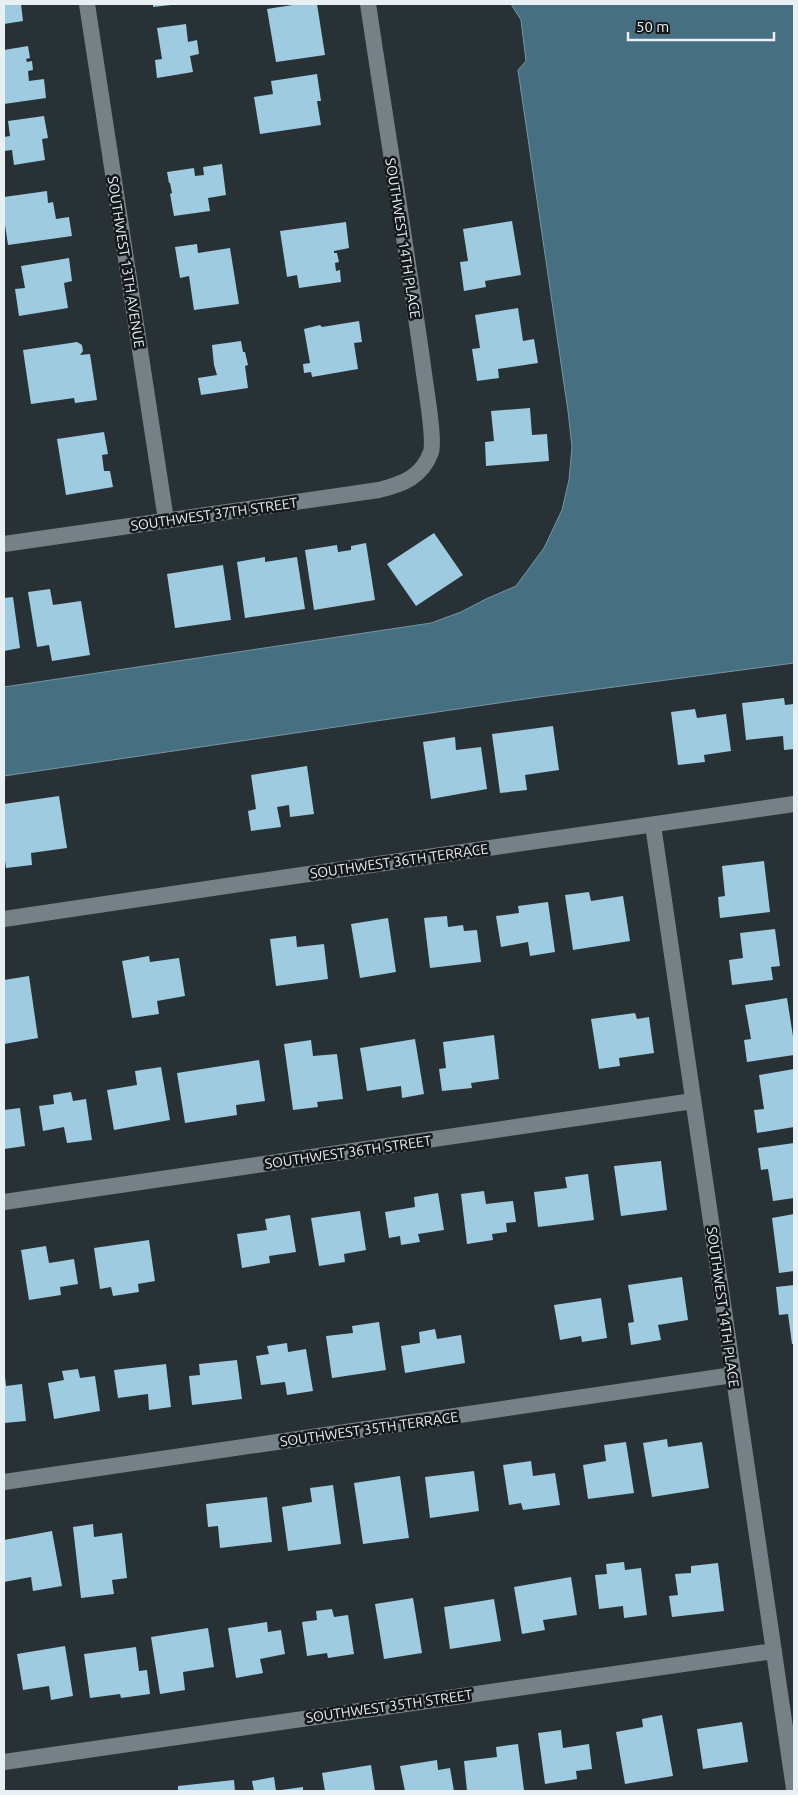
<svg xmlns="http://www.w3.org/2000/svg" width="798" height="1795" font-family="Ubuntu,sans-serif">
<rect width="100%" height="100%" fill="#273136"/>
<path fill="#466f82" stroke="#7796a4" d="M511 4H794V663L539 697 4 776V687L431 623 461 612 486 599 516 586 544 548 562 510 569 480 572 447 568 411 518 70 526 61 521 20Z"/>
<path fill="#9fcbe0" d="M4 4H21L23 21 4 24Z
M153 4H171V5L153 7Z
M299 4H317L325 55 276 62 267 9Z
M186 24 188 42 197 40 199 54 190 56 193 72 157 78 155 60 162 59 157 28Z
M28 46 30 58 26 59 27 62 32 61 33 70 28 71 29 81 44 79 46 98 4 104V50Z
M317 74 321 101H317L321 125 260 134 254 97 273 94 271 81Z
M44 116 48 138 42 139 45 160 14 165 12 150 4 151V137L10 136 8 121Z
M222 164 226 195 208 198 210 211 174 216 170 194 172 193 170 183H169L167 172 194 168 195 176 204 175 203 167Z
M47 191 48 203 53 202 56 219 69 217 72 236 8 245 4 218V197Z
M512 221 521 275 485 281 486 287 464 291 460 262 468 261 463 229Z
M346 222 349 248 334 251V253H337L339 262 335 263 336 271 340 270 341 282 299 288 297 275 287 277 280 231Z
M197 244 198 253 230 248 239 304 194 310 189 276 180 278 175 247Z
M69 258 72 281 64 283 68 308 19 316 15 289 25 288 21 266Z
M518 308 523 341 534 339 538 363 498 369 499 378 477 381 472 349 480 348 475 315Z
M359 321 362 342 354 343 358 369 312 377 311 372 304 373 303 364 310 363 304 329 320 325 322 327Z
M241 341 243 352H245L248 365 245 366 248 388 201 395 198 378 217 375 214 365 212 345Z
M77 342 82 345 83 351 80 355 90 354 97 400 75 403 74 398 31 404 23 350Z
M530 408 532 435 547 434 549 461 486 466 485 442 494 441 491 411Z
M104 432 108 454 102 455 104 471H110L113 487 66 495 57 439Z
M434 533 463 575 416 606 387 564Z
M366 543 375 600 314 610 305 550 337 545 338 552 351 550V546Z
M265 557V562L297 557 305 609 245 618 237 562Z
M223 565 231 620 175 628 167 574Z
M50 589 53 605 81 601 90 655 52 661 49 645 37 647 28 592Z
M13 597 20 648 4 651V598Z
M784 698 785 705 794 704V749L784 750 783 736 746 740 742 703Z
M695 709 697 718 726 714 731 751 704 755 705 762 678 765 671 712Z
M553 726 559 770 525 775 527 790 500 793 492 734Z
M455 737 456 750 481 747 487 789 431 799 423 742Z
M307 766 314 814 290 817 289 805 277 807 281 827 251 831 248 811 256 809 251 775Z
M59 796 67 848 31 853 32 865 6 868 4 853V804Z
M764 861 770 912 720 918 718 897 725 896 722 866Z
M589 892 591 901 623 896 630 941 573 950 565 895Z
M548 902 555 952 530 956 528 942 501 947 496 916 519 913 518 906Z
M447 916 448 927 463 925 464 931 477 930 481 962 430 968 424 918Z
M388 918 396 972 360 978 351 924Z
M775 929 780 966 771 967 773 980 732 985 729 960 743 958 740 933Z
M296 936 297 947 324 944 328 979 276 986 270 939Z
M149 956 150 962 179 958 185 996 157 1001 159 1014 132 1018 122 961Z
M29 976 38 1038 4 1044V980Z
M787 998 794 1043V1055L747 1062 744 1040 751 1039 745 1005Z
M635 1013 637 1019 649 1017 654 1053 619 1058 620 1066 599 1069 591 1019Z
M494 1035 499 1079 471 1083 472 1088 442 1091 439 1069 446 1068 443 1042Z
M415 1039 424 1094 402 1098 401 1086 367 1091 360 1048Z
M311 1040 313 1056 337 1054 343 1099 317 1102 318 1107 293 1110 284 1044Z
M259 1060 265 1101 236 1105 237 1115 185 1123 177 1073Z
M161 1067 170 1120 114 1130 107 1090 137 1085 135 1071Z
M794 1069V1127L757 1133 754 1110 764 1109 759 1075Z
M71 1092 73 1101 86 1099 92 1140 67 1143 64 1127 43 1131 39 1106 54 1104 53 1095Z
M20 1108 25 1146 4 1149V1110Z
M794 1143V1198L773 1201 768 1169 761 1170 758 1148Z
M661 1161 667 1210 621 1216 614 1166Z
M588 1174 594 1220 538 1227 534 1192 567 1188 565 1177Z
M484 1191 486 1204 513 1201 516 1222 506 1223 507 1232 492 1234 493 1240 467 1244 461 1194Z
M438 1193 444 1230 418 1234 420 1242 401 1245 400 1236 389 1238 385 1212 415 1207 414 1197Z
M360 1211 366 1250 344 1254 345 1262 319 1266 311 1218Z
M794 1214V1271L779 1273 772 1218Z
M290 1215 296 1252 269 1256 270 1263 242 1268 237 1234 267 1230 265 1219Z
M149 1240 155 1281 138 1284 139 1292 113 1296 111 1287 100 1289 94 1248Z
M46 1246 49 1263 74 1259 78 1284 60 1287 61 1295 29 1300 21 1250Z
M682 1277 688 1320 658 1325 661 1340 631 1345 628 1323 634 1322 628 1285Z
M794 1285V1344H792L788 1314 779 1315 776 1287Z
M601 1298 607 1338 582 1342 581 1336 560 1340 554 1305Z
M379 1322 386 1370 332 1378 326 1336 353 1333 352 1326Z
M435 1329 437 1339 461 1335 465 1363 405 1373 401 1346 420 1343 419 1332Z
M287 1343 288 1352 306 1349 313 1391 287 1395 285 1382 261 1385 256 1356 269 1354 267 1346Z
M237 1360 242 1399 192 1405 189 1376 200 1375 199 1364Z
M166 1364 171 1407 149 1410 148 1394 118 1398 114 1370Z
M78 1369 80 1378 95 1376 100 1411 54 1419 48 1383 64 1380 62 1371Z
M4 1377H5L6 1386 22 1384 26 1421 4 1423Z
M667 1439 668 1447 702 1442 709 1488 652 1497 643 1443Z
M626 1442 634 1493 588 1499 583 1465 606 1461 604 1445Z
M531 1461 533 1476 555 1473 560 1505 523 1510 521 1503 509 1505 503 1465Z
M474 1471 479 1511 430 1518 425 1477Z
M400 1476 409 1538 363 1544 354 1483Z
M333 1485 341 1544 288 1551 282 1507 312 1502 310 1488Z
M267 1497 272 1542 220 1548 218 1526 208 1527 206 1504Z
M93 1524 94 1537 122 1533 127 1578 112 1580 114 1594 81 1598 73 1527Z
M52 1531 62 1586 33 1591 31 1577 4 1582V1540Z
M624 1562 625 1570 641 1568 647 1615 624 1618 623 1606 599 1609 595 1575 607 1574 606 1564Z
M718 1563 724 1611 672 1617 669 1596 678 1595 675 1574 691 1573V1566Z
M571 1577 577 1615 543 1620 545 1630 522 1634 514 1587Z
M413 1598 422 1653 384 1659 375 1604Z
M494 1599 501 1641 450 1649 444 1607Z
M332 1609 334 1617 348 1615 354 1654 328 1658 327 1653 307 1656 302 1622 317 1620 316 1611Z
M267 1622 268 1632 281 1630 285 1654 260 1659 263 1673 236 1678 228 1628Z
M208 1628 214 1667 183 1672 185 1690 160 1694 151 1637Z
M65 1646 73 1696 51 1700 49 1686 23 1690 17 1654Z
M136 1647 139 1671 147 1670 150 1694 121 1698 120 1694 90 1698 84 1654Z
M662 1715 673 1776 625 1784 616 1732 643 1727 642 1719Z
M742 1722 748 1762 703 1769 697 1729Z
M561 1730 563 1748 589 1744 592 1769 576 1771 577 1779 545 1784 538 1733Z
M518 1744 524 1790 467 1791 464 1761 497 1757 496 1747Z
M437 1760 438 1770 450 1768 454 1791H405L400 1766Z
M371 1765 375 1791H325L322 1773Z
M274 1777 276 1791H254L252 1781Z
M234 1780 235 1791H178V1786Z
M303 1787V1791H281V1790Z"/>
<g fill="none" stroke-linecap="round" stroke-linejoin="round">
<path stroke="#768187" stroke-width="16" d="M87 4 166 520
M4 544 379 490C403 484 422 477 431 452 435 438 425 384 423 366 406 245 386 124 368 4
M653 825 794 1789
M4 919 281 878 794 804
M4 1202 693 1101
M4 1482 733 1375
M4 1762 774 1651"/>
</g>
<g text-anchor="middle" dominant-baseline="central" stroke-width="5" stroke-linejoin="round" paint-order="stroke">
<g font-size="14" fill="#e9f0f3" stroke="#14181a">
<text transform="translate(403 238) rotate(81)">SOUTHWEST 14TH PLACE</text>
<text transform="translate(126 262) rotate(81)">SOUTHWEST 13TH AVENUE</text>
<text transform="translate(214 514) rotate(-8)">SOUTHWEST 37TH STREET</text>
<text transform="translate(399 861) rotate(-8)">SOUTHWEST 36TH TERRACE</text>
<text transform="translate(348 1152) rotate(-8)">SOUTHWEST 36TH STREET</text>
<text transform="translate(723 1307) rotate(82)">SOUTHWEST 14TH PLACE</text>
<text transform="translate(369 1429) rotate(-8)">SOUTHWEST 35TH TERRACE</text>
<text transform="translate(389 1706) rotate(-8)">SOUTHWEST 35TH STREET</text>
</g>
</g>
<rect width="798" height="1795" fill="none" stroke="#e9f0f3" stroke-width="10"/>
<path d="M628 32v8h146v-8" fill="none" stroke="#e9f0f3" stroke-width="2.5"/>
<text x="636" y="32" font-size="15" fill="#e9f0f3" stroke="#14181a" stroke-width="4" paint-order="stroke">50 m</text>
</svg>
